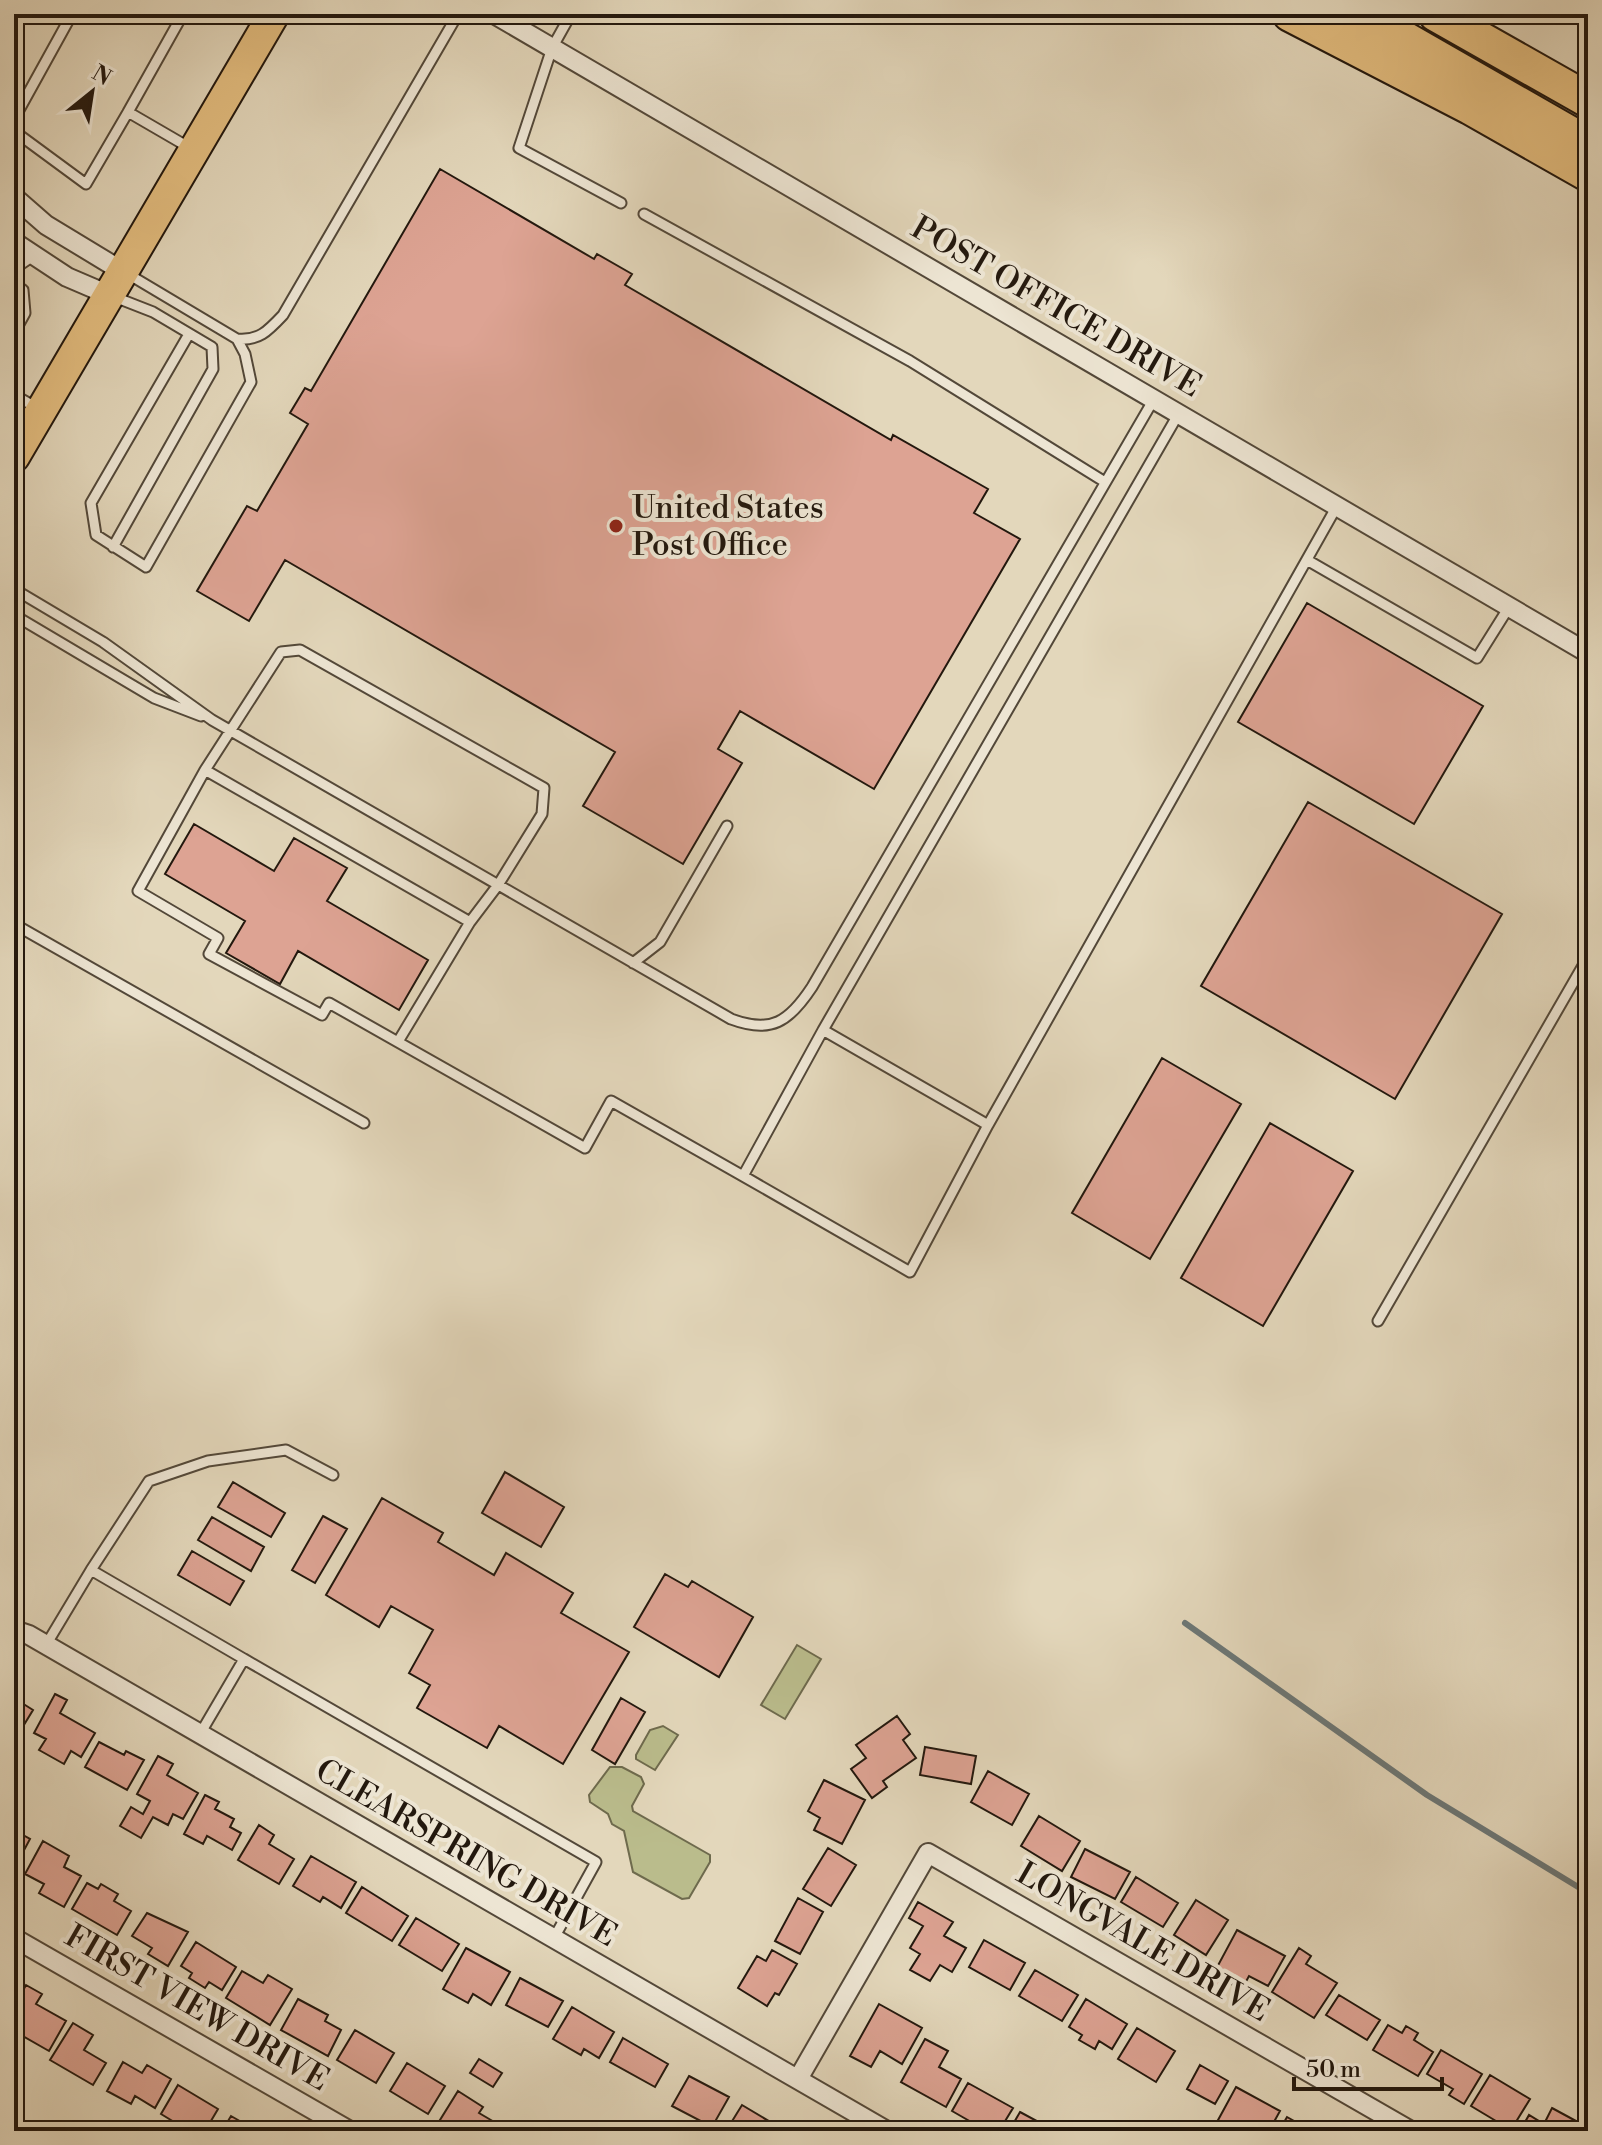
<svg xmlns="http://www.w3.org/2000/svg" width="1602" height="2145" font-family="'Libre Bodoni',serif">
<rect width="100%" height="100%" fill="#e3d7bb"/>
<filter id="stains"><feTurbulence type="fractalNoise" baseFrequency=".0025" numOctaves="4"/><feColorMatrix values="0 0 0 0 .2 0 0 0 0 .09 0 0 0 0 .02 0 0 0 .5 -.17"/></filter>
<radialGradient id="worn" r=".72"><stop offset=".6" stop-color="#630" stop-opacity="0"/><stop offset="1" stop-color="#630" stop-opacity=".3"/></radialGradient>
<path fill="#babc8c" stroke="#6e6a4d" stroke-width="2" d="M797 1645 821 1659 785 1719 761 1705Z
M663 1726 678 1735 655 1770 636 1759V1755L650 1730Z
M610 1767H622L641 1777 644 1784 632 1806 633 1811 710 1855V1862L689 1898 682 1899 633 1872 624 1831 612 1824 608 1814 590 1802 589 1795Z"/>
<g fill="none" stroke-linecap="round" stroke-linejoin="round">
<path stroke="#6c7776" stroke-width="6" d="M1185 1623 1427 1795 1588 1893"/>
</g>
<path fill="#dda393" stroke="#23180e" stroke-width="2" d="M440 169 594 259 597 254 632 274 625 285 891 440 893 435 988 489 974 513 1020 539 874 789 740 711 718 749 742 763 683 864 583 806 615 752 285 560 249 621 197 591 247 506 257 511 308 424 290 413 305 388 311 391Z
M1307 603 1483 706 1414 824 1238 722Z
M1308 802 1502 914 1395 1099 1201 986Z
M194 824 274 871 294 838 347 868 327 901 428 960 399 1010 298 951 280 984 226 953 245 921 165 874Z
M1162 1058 1241 1104 1150 1259 1072 1213Z
M1270 1123 1353 1171 1263 1326 1181 1278Z
M505 1472 564 1507 541 1547 482 1513Z
M233 1482 285 1513 271 1537 218 1507Z
M382 1498 443 1533 438 1542 494 1575 506 1553 573 1593 561 1613 629 1652 563 1764 499 1726 487 1748 417 1708 430 1685 409 1673 433 1630 391 1606 379 1627 326 1595Z
M323 1516 347 1529 315 1583 292 1570Z
M212 1517 264 1547 251 1571 198 1540Z
M192 1551 244 1581 230 1605 178 1575Z
M665 1574 688 1587 692 1581 753 1617 719 1677 634 1627Z
M55 1694 67 1700 60 1713 95 1733 81 1757 71 1751 64 1764 39 1750 46 1739 34 1733Z
M14 1698 33 1710 19 1733 14 1729Z
M621 1698 645 1712 615 1764 592 1750Z
M897 1716 910 1734 903 1740 916 1758 883 1781 887 1787 872 1798 851 1769 866 1758 856 1745Z
M99 1742 124 1755 126 1751 144 1760 127 1790 85 1767Z
M925 1747 976 1756 971 1784 920 1775Z
M158 1756 173 1764 167 1775 198 1793 183 1819 173 1814 168 1825 153 1817 141 1838 120 1826 131 1807 143 1814 150 1801 137 1794Z
M988 1771 1029 1794 1012 1825 971 1802Z
M824 1780 865 1800 842 1844 814 1830 820 1818 808 1811Z
M205 1795 219 1802 215 1809 234 1819 230 1827 241 1833 232 1850 207 1836 203 1844 184 1834Z
M1039 1816 1080 1841 1062 1871 1021 1846Z
M259 1825 274 1835 269 1844 294 1859 279 1884 238 1860Z
M14 1830 30 1839 14 1869Z
M43 1841 69 1856 64 1867 81 1876 64 1907 39 1893 44 1884 25 1874Z
M828 1848 856 1865 831 1906 803 1889Z
M1085 1849 1130 1872 1115 1899 1071 1877Z
M311 1856 356 1882 341 1908 323 1897 320 1902 293 1886Z
M1136 1877 1178 1903 1163 1927 1121 1902Z
M87 1883 98 1889 101 1884 118 1894 114 1901 131 1911 117 1935 72 1909Z
M362 1887 408 1916 392 1941 346 1913Z
M798 1898 823 1912 800 1954 775 1941Z
M1196 1900 1228 1920 1206 1955 1174 1935Z
M918 1902 953 1922 944 1936 966 1948 952 1972 940 1965 930 1981 910 1970 920 1954 910 1948 923 1926 909 1918Z
M147 1913 188 1932 168 1966 148 1954 152 1948 132 1936Z
M416 1918 459 1944 442 1971 399 1945Z
M1237 1930 1285 1956 1268 1986 1249 1976 1242 1989 1227 1982 1222 1991 1208 1984Z
M984 1940 1025 1963 1010 1990 969 1967Z
M196 1942 236 1967 222 1990 209 1982 205 1988 189 1978 192 1973 181 1966Z
M466 1948 510 1972 491 2005 473 1994 468 2003 443 1989Z
M1299 1948 1311 1956 1306 1964 1337 1983 1314 2018 1272 1992Z
M772 1950 797 1964 779 1995 775 1993 767 2006 738 1988 757 1956 766 1961Z
M1035 1970 1078 1995 1062 2021 1019 1996Z
M242 1971 263 1983 268 1975 292 1989 270 2025 226 1998Z
M520 1978 563 2001 548 2027 506 2005Z
M26 1985 42 1994 36 2004 66 2021 49 2051 19 2034 14 2044V2007Z
M1339 1995 1380 2020 1367 2040 1326 2015Z
M298 1999 328 2015 325 2021 341 2030 328 2056 281 2030Z
M1086 1999 1127 2024 1112 2049 1099 2041 1095 2049 1079 2040 1082 2035 1069 2027Z
M879 2004 922 2028 902 2064 880 2051 871 2067 850 2056Z
M572 2007 614 2032 599 2058 584 2049 581 2055 553 2039Z
M73 2023 93 2035 84 2050 106 2063 93 2085 50 2060Z
M1388 2025 1402 2033 1406 2026 1418 2033 1414 2040 1433 2052 1418 2076 1373 2050Z
M1137 2028 1175 2051 1156 2082 1118 2059Z
M355 2030 394 2053 376 2083 337 2060Z
M623 2038 668 2064 655 2087 610 2062Z
M925 2039 948 2051 939 2067 961 2079 946 2107 901 2082Z
M1441 2050 1482 2074 1464 2104 1449 2095 1453 2089 1427 2074Z
M479 2059 502 2073 493 2087 470 2073Z
M123 2062 142 2073 147 2065 171 2079 155 2108 135 2096 131 2104 107 2091Z
M407 2063 445 2086 428 2114 390 2091Z
M1200 2065 1228 2081 1215 2104 1187 2089Z
M1490 2075 1530 2099 1511 2130 1471 2106Z
M689 2076 729 2097 712 2127 672 2106Z
M968 2083 1013 2108 999 2131H987L952 2111Z
M178 2085 218 2109 205 2131H189L161 2114Z
M1236 2087 1280 2111 1269 2131H1232L1217 2122Z
M458 2091 483 2107 479 2113 496 2123 491 2131H458L440 2120Z
M742 2105 782 2129 781 2131H726Z
M1552 2108 1576 2121 1570 2131H1520L1529 2115 1544 2124Z
M1020 2112 1050 2128 1048 2131H1009Z
M231 2116 257 2131H222Z
M1287 2117 1312 2131H1279Z"/>
<g fill="none" stroke-linecap="round" stroke-linejoin="round">
<defs>
<path id="lane" d="M571 14 552 48 519 148 621 203
M128 112 183 14
M14 119 72 14
M14 131 86 184 128 112 190 148
M644 214 910 361 1105 482
M14 269 33 256
M128 274 237 339 245 354 251 382 146 567 96 535 91 503 189 334
M14 284 23 290 25 313 14 333
M112 296 153 312 212 347 213 369 113 547
M237 339C259 341 268 331 283 315L458 14
M14 395 39 409
M1179 413 823 1030 988 1125 1337 506
M1307 560 1477 658 1509 607
M14 589 103 642 212 720 731 1019C771 1034 789 1022 812 987L1154 399
M14 615 154 698 201 716
M205 770 281 652 300 650 544 788 542 814 498 885 470 922
M14 924 364 1123
M633 963 660 942 727 826
M399 1040 470 922 205 770 138 891 218 938 209 954 322 1015 329 1003 585 1148 611 1101 743 1176 823 1030
M743 1176 910 1272 988 1125
M1378 1321 1588 957
M91 1570 149 1481 208 1461 286 1450 333 1475
M46 1645 91 1570 244 1659
M200 1734 244 1659 596 1862 554 1938"/>
<path id="street" d="M494 14 1588 653
M14 197 46 225 122 271
M14 242 67 277 109 295
M14 1630 29 1635 887 2131
M14 1938 350 2131
M798 2079 928 1853 1411 2131"/>
<path id="primary" d="M14 457 274 14"/>
<path id="highway" d="M1290 14 1470 107 1588 174
M1361 14 1588 144
M1436 14 1588 100"/>
</defs>
<use href="#lane" stroke="#534839" stroke-width="13"/>
<use href="#street" stroke="#534839" stroke-width="22"/>
<use href="#primary" stroke="#23180e" stroke-width="34"/>
<use href="#highway" stroke="#23180e" stroke-width="38"/>
<use href="#lane" stroke="#ede5d3" stroke-width="9"/>
<use href="#street" stroke="#ede5d3" stroke-width="18"/>
<use href="#primary" stroke="#e2bc7e" stroke-width="30"/>
<use href="#highway" stroke="#e2bc7e" stroke-width="34"/>
</g>
<circle fill="#8f2418" stroke="#ede5d3" stroke-width="3" cx="616" cy="526" r="8"/>
<g text-anchor="middle" dominant-baseline="central" stroke-width="8" stroke-linejoin="round" paint-order="stroke">
<g font-size="32" fill="#23180e" stroke="#ede5d3">
<text transform="translate(1056 307) rotate(30)">POST OFFICE DRIVE</text>
<text transform="translate(466 1853) rotate(30)">CLEARSPRING DRIVE</text>
<text transform="translate(1143 1942) rotate(30)">LONGVALE DRIVE</text>
<text transform="translate(197 2008) rotate(30)">FIRST VIEW DRIVE</text>
</g>
<g font-size="32" fill="#23180e" stroke="#ede5d3" text-anchor="start">
<text x="632" y="508">United States<tspan x="632" dy="37">Post Office</tspan></text>
</g>
</g>
<rect width="1602" height="2145" fill="none" stroke="#e3d7bb" stroke-width="48"/>
<rect x="16" y="16" width="1570" height="2113" fill="none" stroke="#23180e" stroke-width="4"/>
<rect x="24" y="24" width="1554" height="2097" fill="none" stroke="#23180e" stroke-width="2"/>
<g transform="translate(92 92) rotate(30)" stroke="#ede5d3" stroke-width="6" paint-order="stroke">
<path d="M0-6L14 30L0 20L-14 30Z" fill="#23180e"/>
<text y="-12" font-size="22" font-weight="bold" text-anchor="middle" fill="#23180e">N</text>
</g>
<path d="M1294 2077v12h148v-12" fill="none" stroke="#23180e" stroke-width="4"/>
<text x="1306" y="2077" font-size="24" fill="#23180e" stroke="#ede5d3" stroke-width="6" paint-order="stroke">50 m</text>
<rect width="100%" height="100%" filter="url(#stains)"/>
<rect width="100%" height="100%" fill="url(#worn)"/>
</svg>
